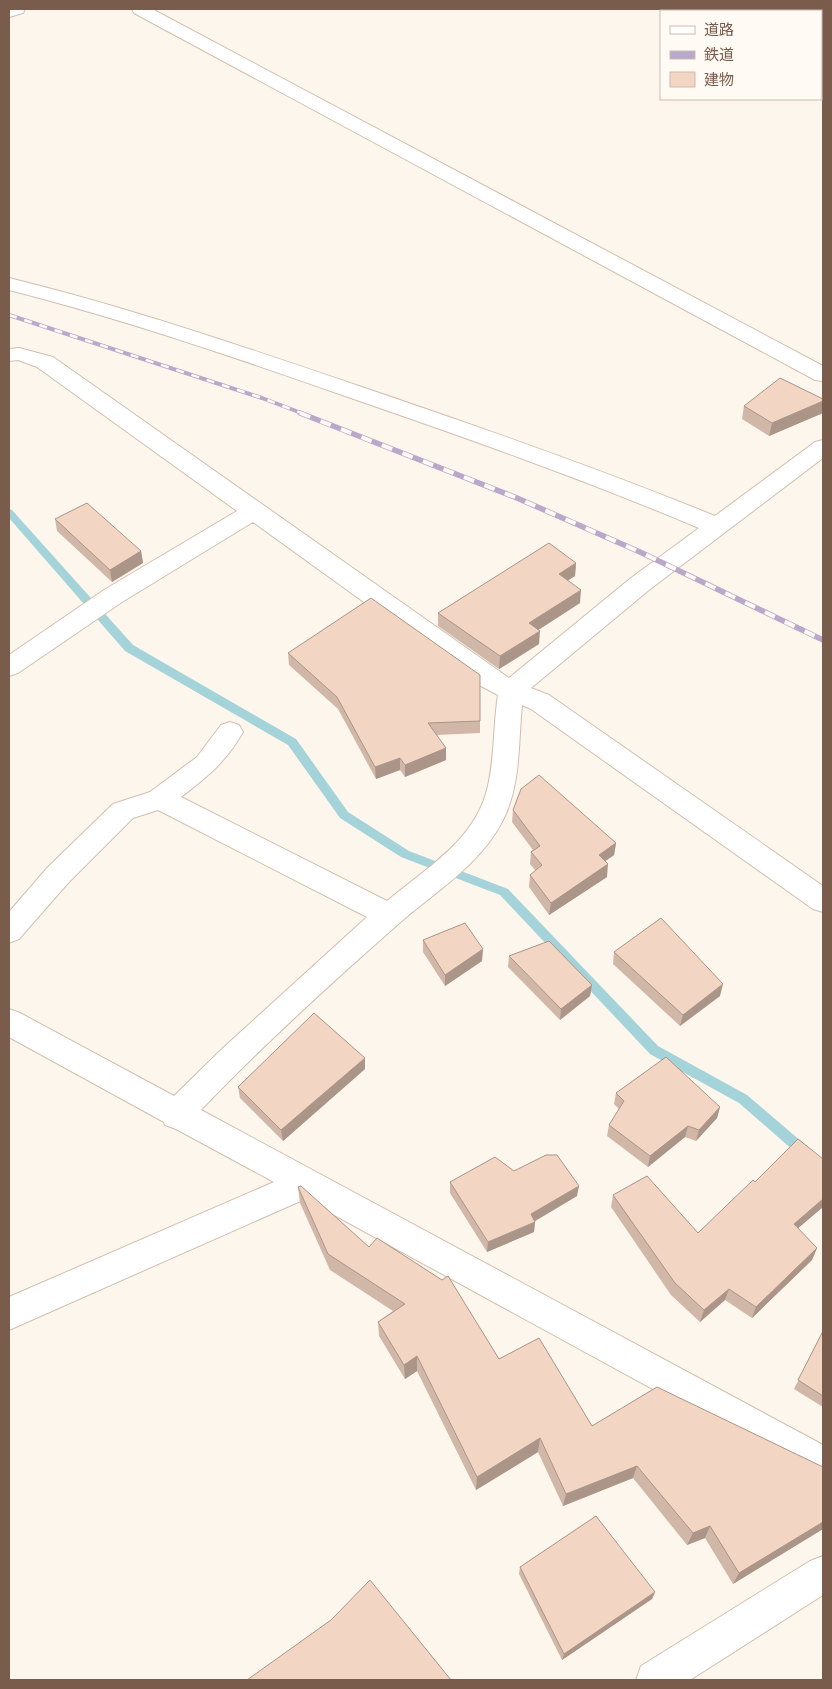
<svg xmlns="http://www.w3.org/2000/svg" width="832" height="1689" font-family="Cabin,'Noto Sans JP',sans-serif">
<rect width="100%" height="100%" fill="#fdf6ec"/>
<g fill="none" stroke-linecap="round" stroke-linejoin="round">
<path fill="#a5d3da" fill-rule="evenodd" d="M9 509 12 510 133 645 296 739 348 812 409 851 508 889 658 1046 747 1095 823 1160V1174L818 1172 739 1103 650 1054 500 895 401 857 340 818 288 745 125 651 9 518Z"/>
<defs>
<path id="minor" d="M9 9H25L23 13 9 17Z
M132 9H152L823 366V381L815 380 134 13Z
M725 9H746L747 11H726Z
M821 42H823V53H821Z
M9 278C127 307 241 346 356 385 477 426 597 468 715 516L815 442 823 440V458L649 590 531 688 549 695 823 886V912L813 909 531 709 522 705C518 745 521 784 503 820 480 866 433 893 396 926 329 985 262 1046 201 1110L823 1445V1482L305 1199 9 1330V1297L274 1182 176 1129 165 1125 164 1122 9 1037V1009L20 1013 174 1096 223 1048 367 917 158 810 133 818 68 883 19 939 9 943V912L48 867 113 804 150 792 197 757 221 725 230 722 239 725 243 732C226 762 207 777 181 797L387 901C425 869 474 841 487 790 495 759 493 726 498 695L479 685 253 522 122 602 18 673 9 676V655L104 590 237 511 37 367 18 360 9 361V349L19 348 53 357 509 678 631 578 699 528C583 479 464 437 345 396 234 357 123 319 9 290Z
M823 1556V1595L690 1680H636L641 1666 810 1561Z"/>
</defs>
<use href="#minor" stroke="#d1beb0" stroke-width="2"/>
<use href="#minor" fill="#fff" fill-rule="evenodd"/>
<defs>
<path id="rail-far1" d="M9 315 262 398 304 414"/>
<path id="rail" d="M300 413 517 498 640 552 823 640"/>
</defs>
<use href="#rail-far1" stroke="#b9a8c9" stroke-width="4"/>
<use href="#rail" stroke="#b9a8c9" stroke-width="5.5"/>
<use href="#rail-far1" stroke="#fffaf3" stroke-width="2.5" stroke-dasharray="8" stroke-linecap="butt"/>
<use href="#rail" stroke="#fffaf3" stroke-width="4" stroke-dasharray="11" stroke-linecap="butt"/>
</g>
<path fill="#d1b7a8" d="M744 406 823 413 769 436 742 419Z
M55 519 141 551 143 563 112 582 57 531Z
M576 563 575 576 568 580 580 603 538 630 539 644 499 669 438 626V613Z
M288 653 480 721V733L437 735 446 748V760L405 777 400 770 376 779 338 709 289 665Z
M513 810 616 843 614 855 605 861 607 877 549 915 529 887 530 875 536 871 530 864 531 852 533 850 512 822Z
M423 940 482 961 445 986 423 952Z
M614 952 720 996 680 1026 613 964Z
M509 956 592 985 590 996 560 1020 508 967Z
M365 1069 283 1141 240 1098 238 1087Z
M616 1093 720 1107 717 1118 696 1141 685 1137 648 1167 607 1136 609 1125 619 1109 614 1104Z
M514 1171 577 1196 535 1221 534 1232 487 1252 450 1193V1182Z
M755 1182 823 1207 798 1228 817 1248 812 1260 752 1318 725 1300 700 1322 671 1295 611 1207 613 1195 698 1233Z
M298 1187 499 1359 592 1426 823 1467V1529L733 1584 705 1538 687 1545 633 1478 563 1506 538 1452 476 1490 417 1371 405 1379 379 1336 378 1322 393 1311 330 1270 300 1203Z
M823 1331V1407L794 1389Z
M520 1567 655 1592 652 1599 562 1660 519 1574Z"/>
<path fill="#aa9588" d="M823 401V413L769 436 772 423Z
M141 551 143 563 112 582 110 570Z
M576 563 575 576 558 587 559 574Z
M581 590 580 603 529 636V623Z
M540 631 539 644 499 669 500 656Z
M446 748V760L405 777V765Z
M400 758V770L376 779 375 767Z
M616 843 614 855 597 867 599 855Z
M608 864 607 877 549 915 551 903Z
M483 949 482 961 445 986V975Z
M723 984 720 996 680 1026 683 1015Z
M592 985 590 996 560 1020 561 1009Z
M365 1058V1069L283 1141 281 1130Z
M720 1107 717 1118 696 1141 699 1130Z
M688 1126 685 1137 648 1167 650 1156Z
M579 1186 577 1196 530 1224 531 1214Z
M823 1199V1207L789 1236 794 1224Z
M535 1222 534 1232 487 1252 488 1242Z
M817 1248 812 1260 752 1318 756 1307Z
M729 1289 725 1300 700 1322 704 1310Z
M417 1356V1371L405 1379 404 1365Z
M540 1438 538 1452 476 1490 477 1477Z
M637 1466 633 1478 563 1506 566 1494Z
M823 1522V1529L733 1584 739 1573Z
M710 1526 705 1538 687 1545 693 1533Z
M655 1592 652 1599 562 1660 564 1654Z"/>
<path fill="#f3d5c3" stroke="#aa9588" d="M780 378 823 399V401L772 423 744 406Z
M87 503 141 551 110 570 55 519Z
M549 543 576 563 559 574 581 590 529 623 540 631 500 656 438 613Z
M371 598 480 675V721L428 723 446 748 405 765 400 758 375 767 337 697 288 653Z
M539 775 616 843 599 855 608 864 551 903 530 875 542 865 531 852 540 846 513 810 521 789Z
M661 918 723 984 683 1015 614 952Z
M465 923 483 949 445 975 423 940Z
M549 941 592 985 561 1009 509 956Z
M314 1013 365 1058 281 1130 238 1087Z
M666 1057 720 1107 699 1130 688 1126 650 1156 609 1125 624 1101 616 1093Z
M798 1139 823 1159V1199L794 1224 817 1248 756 1307 729 1289 704 1310 675 1283 613 1195 647 1176 698 1233 753 1180 755 1182Z
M546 1155H557L579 1186 531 1214 535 1222 488 1242 450 1182 495 1157 514 1171Z
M301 1186 369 1247 377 1238 442 1280 448 1276 499 1359 539 1338 592 1426 657 1387 823 1467V1522L739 1573 710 1526 693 1533 637 1466 566 1494 540 1438 477 1477 417 1356 404 1365 378 1322 405 1304 328 1254 298 1187Z
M823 1331V1396L798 1380Z
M596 1516 655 1592 564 1654 520 1567Z
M370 1580 451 1680H247L331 1620Z"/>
<rect width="832" height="1689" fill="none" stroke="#7a5c4d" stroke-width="20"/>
<rect x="660" y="10" width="162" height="90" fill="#fffaf3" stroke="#cabbb1"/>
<rect x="670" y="26" width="25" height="8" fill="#ffffff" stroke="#cabbb1"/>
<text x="704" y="35" font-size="15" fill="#7a5c4d">道路</text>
<rect x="670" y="51" width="25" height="8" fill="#b9a8c9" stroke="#cabbb1"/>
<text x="704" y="60" font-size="15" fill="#7a5c4d">鉄道</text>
<rect x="670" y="72" width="25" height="15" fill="#f3d5c3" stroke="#cabbb1"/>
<text x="704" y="85" font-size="15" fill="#7a5c4d">建物</text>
</svg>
